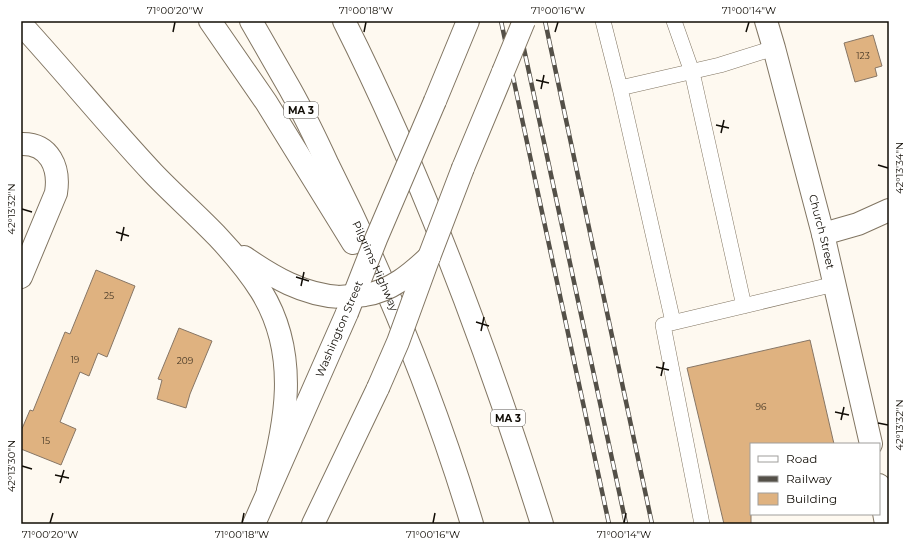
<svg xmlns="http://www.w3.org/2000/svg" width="910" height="545" font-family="Montserrat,sans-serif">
<rect width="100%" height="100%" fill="#fef9f0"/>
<path fill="#dfb280" stroke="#877665" d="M873 35 882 66 875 68 877 76 855 82 844 43Z
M96 270 135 286 107 357 98 353 89 376 80 372 60 422 76 429 61 465 21 449V431L30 410 33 411 65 332 70 334Z
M179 328 212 341 190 394 186 408 157 399 162 380 158 379Z
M810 340 834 444H751V524H724L687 368Z"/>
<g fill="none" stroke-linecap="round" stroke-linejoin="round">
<defs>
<path id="lane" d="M603 21 620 88
M674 21 692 72 744 306
M673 322 620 88 720 65 774 48
M702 524 663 325 835 284"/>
<path id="street" d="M21 144C50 143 60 168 56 193L21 277
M823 234 858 224 889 210"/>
<g id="secondary">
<path id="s1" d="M766 21 774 48 823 234 871 444"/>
<path d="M435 101 468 21"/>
<path d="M879 485 886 524"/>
<path d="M254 524 347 313"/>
<path d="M313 524 378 388"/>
</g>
<path id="primary" d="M463 168 503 72"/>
<g id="highway">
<path d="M210 21 266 102 353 243"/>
<path id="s2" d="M251 21C264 44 277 66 290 89 304 114 316 139 328 165 386 280 435 401 472 524"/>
<path d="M344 21C425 182 488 352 542 524"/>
<path d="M21 24C66 73 108 125 153 173 174 195 197 215 218 237 234 254 249 272 261 291 300 354 286 424 268 490"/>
<path d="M244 257C273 277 303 295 340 297"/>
</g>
</defs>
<use href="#lane" stroke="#817562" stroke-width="16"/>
<use href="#street" stroke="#817562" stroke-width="24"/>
<use href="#secondary" stroke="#817562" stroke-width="24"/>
<use href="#primary" stroke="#817562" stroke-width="24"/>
<use href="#highway" stroke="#817562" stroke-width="24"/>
<use href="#lane" stroke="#fff" stroke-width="15"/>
<use href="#street" stroke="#fff" stroke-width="22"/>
<use href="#secondary" stroke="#fff" stroke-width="22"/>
<use href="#primary" stroke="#fff" stroke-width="22"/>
<use href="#highway" stroke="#fff" stroke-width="22"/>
<defs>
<path id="rail" d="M501 21 609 524
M518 21 626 524
M545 21 652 524"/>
</defs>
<use href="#rail" stroke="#545048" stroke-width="4.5"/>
<use href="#rail" stroke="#fff" stroke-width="3" stroke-dasharray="9" stroke-linecap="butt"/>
<defs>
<path id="secondary-bridge" d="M347 313 376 239 435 101
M378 388 398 342 429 257"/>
<path id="primary-bridge" d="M503 72 524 21
M429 257 463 168"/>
<path id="highway-bridge" d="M340 297C348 296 357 296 365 295 391 291 411 274 429 257"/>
</defs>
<use href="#secondary-bridge" stroke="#817562" stroke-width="24" stroke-linecap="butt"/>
<use href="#primary-bridge" stroke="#817562" stroke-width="24" stroke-linecap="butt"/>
<use href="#highway-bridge" stroke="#817562" stroke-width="24" stroke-linecap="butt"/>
<use href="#secondary-bridge" stroke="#fff" stroke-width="22"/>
<use href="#primary-bridge" stroke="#fff" stroke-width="22"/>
<use href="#highway-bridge" stroke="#fff" stroke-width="22"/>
</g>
<path fill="none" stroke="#100c05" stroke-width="1.5" d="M173 32 175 22M364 32 366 22M555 32 558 22M746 32 749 22M536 80 549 83M541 89 544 75M716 125 729 128M721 133 724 120M878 165 888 168M22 209 32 212M116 232 129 236M121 241 124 227M296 277 309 281M301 286 304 272M476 322 489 326M481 331 484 317M656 367 669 370M661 376 664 362M835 412 849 415M841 420 844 407M878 423 888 425M22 466 32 469M55 475 69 478M60 483 64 470M50 523 53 513M242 523 244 513M433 523 435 513M624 523 626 513"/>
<g text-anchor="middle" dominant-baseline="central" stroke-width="4" stroke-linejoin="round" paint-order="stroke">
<g font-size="9" fill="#443624">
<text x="863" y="55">123</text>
<text x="109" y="295">25</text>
<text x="75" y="359">19</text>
<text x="185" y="360">209</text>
<text x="761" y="406">96</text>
<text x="46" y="440">15</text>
</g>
<g fill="#fff" stroke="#585550" stroke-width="1">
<rect x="284" y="102" width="34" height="16" rx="3"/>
<rect x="491" y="410" width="34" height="16" rx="3"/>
</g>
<g font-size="10" font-weight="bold" fill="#100c05">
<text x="301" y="110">MA 3</text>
<text x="508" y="418">MA 3</text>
</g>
<g font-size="11" fill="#100c05" stroke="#fff">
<text stroke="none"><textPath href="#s1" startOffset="218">Church Street</textPath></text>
<text stroke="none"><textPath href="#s2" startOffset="275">Pilgrims Highway</textPath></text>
<text transform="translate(339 329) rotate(-67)">Washington Street</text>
</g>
</g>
<rect width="910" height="545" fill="none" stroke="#ffffff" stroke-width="44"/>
<rect x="750" y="443" width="130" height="72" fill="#ffffff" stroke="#9f9e9b"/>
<rect x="758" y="456" width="20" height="6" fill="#ffffff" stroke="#9f9e9b"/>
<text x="786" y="463" font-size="12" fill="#100c05">Road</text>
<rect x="758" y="476" width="20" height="6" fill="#545048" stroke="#9f9e9b"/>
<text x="786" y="483" font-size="12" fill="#100c05">Railway</text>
<rect x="758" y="493" width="20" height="12" fill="#dfb280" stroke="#9f9e9b"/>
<text x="786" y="503" font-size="12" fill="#100c05">Building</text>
<rect x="22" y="22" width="866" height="501" fill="none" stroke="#100c05" stroke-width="1.5"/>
<g font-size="10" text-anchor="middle" fill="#100c05">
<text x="175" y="14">71°00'20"W</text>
<text x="366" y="14">71°00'18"W</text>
<text x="558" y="14">71°00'16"W</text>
<text x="749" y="14">71°00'14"W</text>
<text transform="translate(899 168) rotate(-90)" y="4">42°13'34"N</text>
<text transform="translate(11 209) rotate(-90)" y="4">42°13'32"N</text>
<text transform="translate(899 425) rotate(-90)" y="4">42°13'32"N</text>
<text transform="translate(11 466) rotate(-90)" y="4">42°13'30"N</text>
<text x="50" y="538">71°00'20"W</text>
<text x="242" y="538">71°00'18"W</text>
<text x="433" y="538">71°00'16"W</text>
<text x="624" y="538">71°00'14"W</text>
</g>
</svg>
